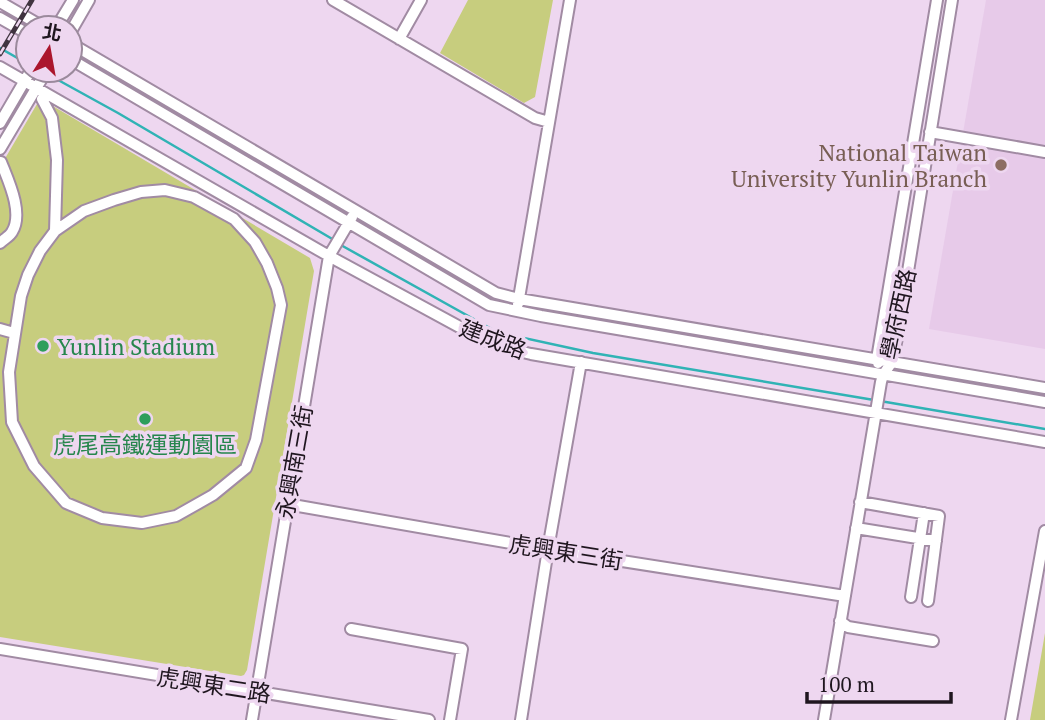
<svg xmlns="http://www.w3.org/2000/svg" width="1045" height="720" font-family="'PT Serif','Noto Sans TC',serif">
<rect width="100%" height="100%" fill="#eed7f0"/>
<path fill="#e7cae9" d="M986 0H1045V349L929 329Z"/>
<path fill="#c7cd7e" d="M468 0H553L535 97 524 103 440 53Z
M40 102H46L310 258 314 271 247 670 244 675 241 676 0 637V167L37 104Z
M1045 633V720H1030Z"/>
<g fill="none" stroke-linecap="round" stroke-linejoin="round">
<path stroke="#30b3b5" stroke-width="2.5" d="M0 48 28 64
M49 75 118 113 334 240
M339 244 497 332 593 353 874 400
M880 401 1045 429"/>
<defs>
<path id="minor" d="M333 0 535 118 549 122
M0 2 45 28
M0 18 28 34
M56 28 73 0
M70 33 89 0
M399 39 421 0
M70 43 496 293 519 299 1045 388
M70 59 489 305 541 316 1045 402
M0 67 329 256 478 337 501 347 531 354 1045 442
M42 99 52 118 57 160 55 231
M0 123 31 70
M930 132 1045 152
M0 149 47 70
M165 190 194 197 234 219 255 242 267 263 277 288 281 305 256 440 246 468 213 495 176 516 142 523 102 518 66 503 34 466 12 422 9 372 21 296 28 275 40 251 55 231 84 211 114 200 141 192Z
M0 243C4 239 10 236 12 232 24 213 8 180 1 162
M518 304 570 0
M0 329 14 333
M878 363 877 359 937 0
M860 502 939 516 928 601
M287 504 539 548 845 596
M856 528 936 541
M911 597 924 513
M840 621 848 627 933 641
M351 629 462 649 450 720
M0 649 429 720
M252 720 329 256 352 217
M521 720 548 549 581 362
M824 720 881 382 883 375 892 362 898 333 952 0
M1011 720 1045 531"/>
</defs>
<use href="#minor" stroke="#a18ba3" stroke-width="14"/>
<use href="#minor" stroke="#fff" stroke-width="10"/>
<defs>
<path id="rail" d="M0 54 32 0"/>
</defs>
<use href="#rail" stroke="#403440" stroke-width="5"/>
<use href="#rail" stroke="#eed7f0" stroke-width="2.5" stroke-dasharray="8" stroke-linecap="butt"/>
</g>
<circle fill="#8d6e63" stroke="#eed7f0" stroke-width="2.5" cx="1001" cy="165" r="7"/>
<g fill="#2e9e5b" stroke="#eed7f0" stroke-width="2.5">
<circle cx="43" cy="346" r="7"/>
<circle cx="145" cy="419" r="7"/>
</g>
<g text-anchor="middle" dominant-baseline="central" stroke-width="7" stroke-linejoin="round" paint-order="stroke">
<g font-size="23" fill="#785e54" stroke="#eed7f0" text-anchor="end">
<text x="987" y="152">National Taiwan<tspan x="987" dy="26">University Yunlin Branch</tspan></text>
</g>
<g font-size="23" fill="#1f161f" stroke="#eed7f0">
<text transform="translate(898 314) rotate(-78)">學府西路</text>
<text transform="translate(493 339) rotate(21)">建成路</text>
<text transform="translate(294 462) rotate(-80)">永興南三街</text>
<text transform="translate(566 552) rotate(9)">虎興東三街</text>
<text transform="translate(214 685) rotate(9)">虎興東二路</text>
</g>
<g font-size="23" fill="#27864d" stroke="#eed7f0" text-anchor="start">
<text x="57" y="346">Yunlin Stadium</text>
<text x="145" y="444" text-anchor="middle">虎尾高鐵運動園區</text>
</g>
</g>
<g transform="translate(49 49) rotate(11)"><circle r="33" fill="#eed7f0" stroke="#9b8a9c" stroke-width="2"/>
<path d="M0-5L12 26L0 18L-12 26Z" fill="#ab162d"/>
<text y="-10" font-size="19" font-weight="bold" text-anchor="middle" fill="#1f161f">北</text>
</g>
<path d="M807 692v10h144v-10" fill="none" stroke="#1f161f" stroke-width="3.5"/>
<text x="818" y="692" font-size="21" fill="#1f161f" stroke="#eed7f0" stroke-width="5" paint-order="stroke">100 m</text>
</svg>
